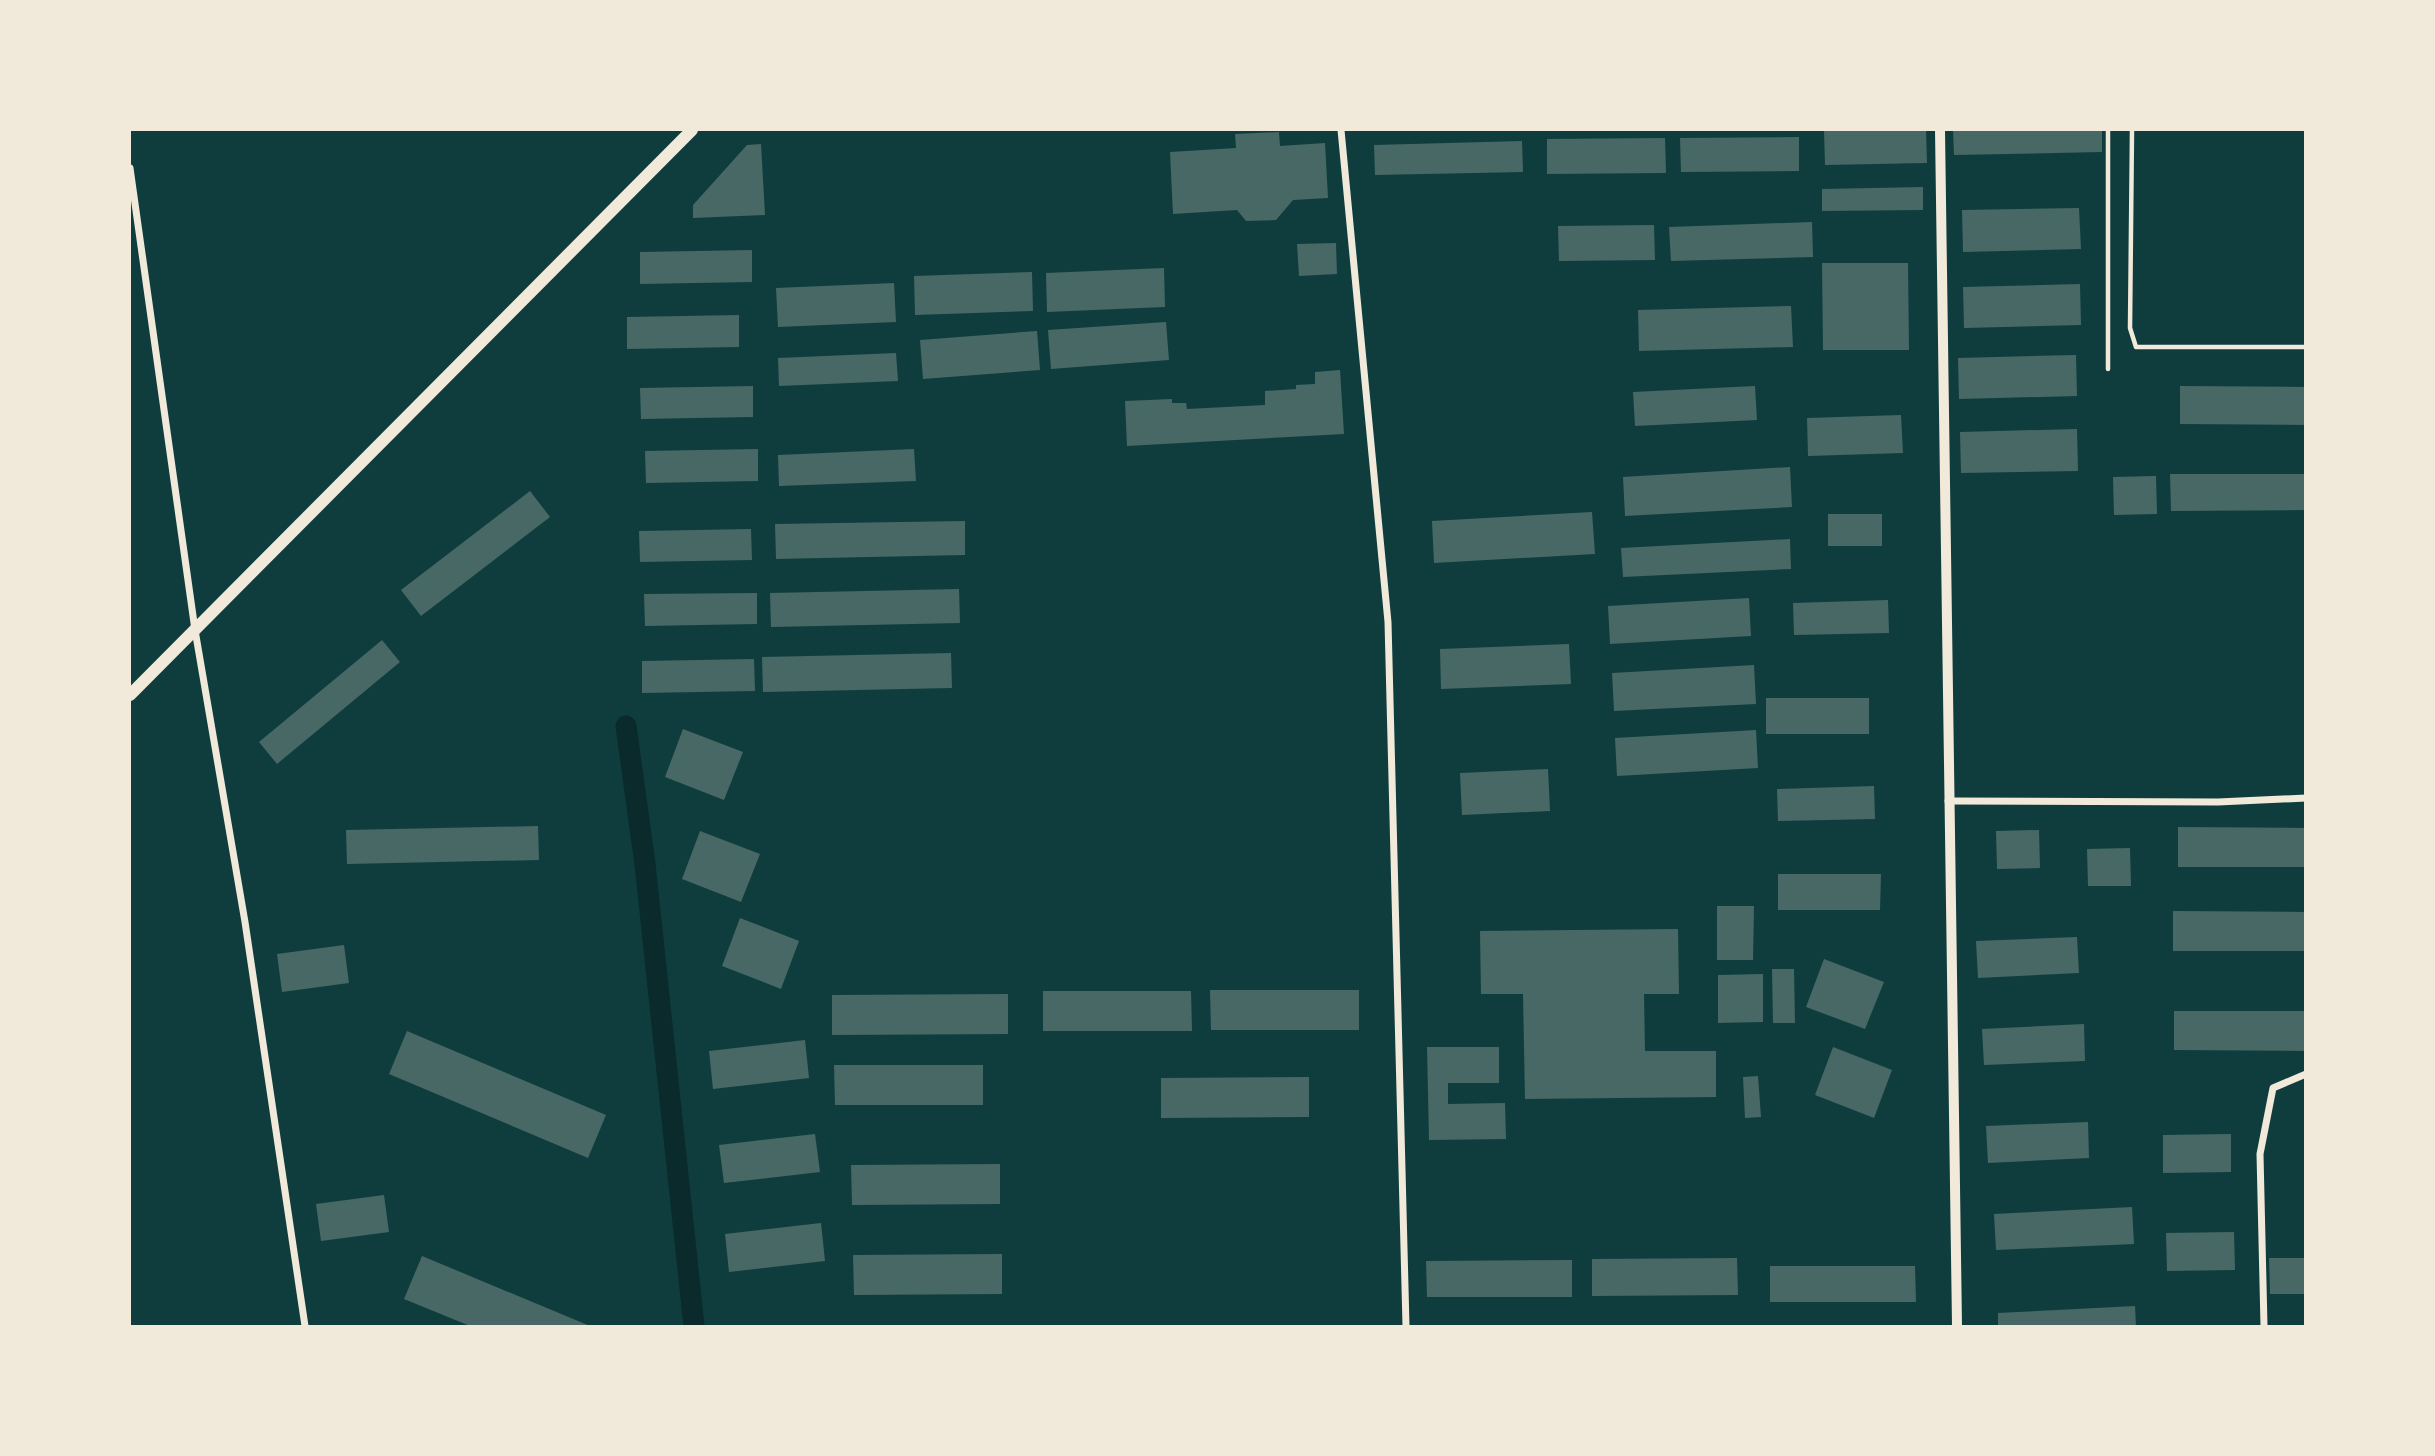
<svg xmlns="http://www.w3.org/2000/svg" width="2435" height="1456" font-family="Georgia,serif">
<rect width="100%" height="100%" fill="#0f3d3e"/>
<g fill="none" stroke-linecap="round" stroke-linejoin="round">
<path stroke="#0a2a2b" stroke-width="21" d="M626 726 645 864 694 1326"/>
</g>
<path fill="#486865" d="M1879 130H1926L1927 163 1825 165 1824 131Z
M1953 130H2102V152L1954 155Z
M1279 132 1280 146 1325 143 1328 198 1293 200 1276 220 1246 221 1237 210 1173 214 1170 152 1236 148 1235 134Z
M1799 137V171L1681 172 1680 138Z
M1665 138 1666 173 1547 174V139Z
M1522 141 1523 172 1375 175 1374 145Z
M761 144 765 215 693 218V205L747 145Z
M1923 187V210L1822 211V189Z
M2079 208 2081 249 1963 252 1962 210Z
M1812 222 1813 257 1671 261 1669 227Z
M1654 225 1655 260 1559 261 1558 226Z
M1336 243 1337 274 1299 276 1297 244Z
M752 250V282L640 284V252Z
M1822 263H1908L1909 350H1823Z
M1164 268 1165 307 1047 312 1046 273Z
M1032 272 1033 311 915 315 914 276Z
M894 283 896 322 778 327 776 288Z
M2080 284 2081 325 1964 328 1963 287Z
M1791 306 1793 347 1639 351 1638 310Z
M739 315V347L627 349V317Z
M1166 322 1169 360 1051 369 1048 330Z
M1037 331 1040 370 923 379 920 340Z
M896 353 898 381 779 386 778 358Z
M2076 355 2077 396 1959 399 1958 358Z
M1340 370 1344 434 1127 446 1125 401 1172 399V403H1186L1187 409 1265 405V391L1296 389V385L1315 384V372Z
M753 386V417L641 419 640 388Z
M1755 386 1757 420 1635 426 1633 392Z
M2180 386 2306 387V425L2180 424Z
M1901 415 1903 453 1808 456 1807 418Z
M2077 429 2078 471 1961 473 1960 432Z
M758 449V481L646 483 645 451Z
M914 449 916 481 779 486 778 455Z
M1790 467 1792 507 1625 516 1623 477Z
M2170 474H2306V510L2171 511Z
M2156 476 2157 514 2114 515 2113 477Z
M530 491 550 517 421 616 401 590Z
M1592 512 1595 554 1434 563 1432 521Z
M1828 514H1882V546H1828Z
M965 521V555L776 559 775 524Z
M751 529 752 560 640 562 639 531Z
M1790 539 1791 569 1623 577 1621 548Z
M959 589 960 623 771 627 770 593Z
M757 593V624L645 626 644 594Z
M1749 598 1751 636 1610 644 1608 606Z
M1888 600 1889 633 1794 635 1793 603Z
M382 640 400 662 277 764 259 742Z
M1569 644 1571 684 1441 689 1440 649Z
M951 653 952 688 763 692 762 657Z
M754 659 755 691 642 693V661Z
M1754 665 1756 704 1614 711 1612 673Z
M1766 698H1869V734H1766Z
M683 729 743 752 724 800 665 777Z
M1756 730 1758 768 1617 776 1615 738Z
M1548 769 1550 811 1462 815 1460 773Z
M1874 786 1875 819 1778 821 1777 789Z
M538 826 539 860 347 864 346 830Z
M2178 827 2306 828V867H2178Z
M2039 830 2040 868 1997 869 1996 831Z
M700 831 760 854 741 902 682 879Z
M2130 848 2131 886H2088L2087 849Z
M1778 874H1881L1880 910H1778Z
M1717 906H1754L1753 960H1717Z
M2173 911 2306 912V951H2173Z
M740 918 799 941 781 989 722 966Z
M1678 929 1679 994H1644L1645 1051H1716V1097L1525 1099 1523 994H1481L1480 931Z
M2077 937 2079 973 1978 978 1976 941Z
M344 945 349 983 282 992 277 954Z
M1824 959 1884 982 1865 1029 1806 1007Z
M1772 969H1794L1795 1023H1773Z
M1763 974V1022L1718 1023V975Z
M1210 990H1359V1030H1211Z
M1043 991H1191L1192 1031H1043Z
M1008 994V1034L832 1035V995Z
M2174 1011H2306V1051L2174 1050Z
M2084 1024 2085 1061 1984 1065 1982 1029Z
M407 1031 606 1115 588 1158 389 1074Z
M805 1040 809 1078 713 1089 709 1051Z
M1427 1047H1499V1083H1448V1104L1505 1103 1506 1139 1429 1140Z
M1833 1047 1892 1070 1874 1118 1815 1095Z
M834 1065H983V1105H835Z
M1758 1076 1761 1117 1745 1118 1743 1077Z
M1309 1077V1117L1161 1118V1078Z
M2088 1122 2089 1158 1988 1163 1986 1126Z
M815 1134 820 1172 724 1183 719 1145Z
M2231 1134V1172L2163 1173V1135Z
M1000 1164V1204L852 1205 851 1165Z
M384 1195 389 1232 321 1241 316 1204Z
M2132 1207 2134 1244 1996 1250 1994 1214Z
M821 1223 825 1261 729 1272 725 1234Z
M2234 1232 2235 1270 2167 1271 2166 1233Z
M1002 1254V1294L854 1295 853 1255Z
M422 1256 590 1326H470L404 1299Z
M1737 1258 1738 1295 1592 1296V1259Z
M2269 1258H2306V1294H2270Z
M1572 1260V1297H1427L1426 1261Z
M1770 1266H1915L1916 1302H1770Z
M2135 1306 2136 1326H1998V1313Z"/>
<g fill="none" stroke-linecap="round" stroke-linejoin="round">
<path stroke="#f1e9da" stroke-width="4.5" d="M2132 130 2130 328 2136 347H2306
M2108 369V130"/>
<path stroke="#f1e9da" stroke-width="7" d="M1341 130 1388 622 1406 1326
M130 168 195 630 245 922 305 1326
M1948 801 2218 802 2306 798
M2264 1326 2260 1154 2273 1088 2306 1074"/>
<path stroke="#f1e9da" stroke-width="10" d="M1940 130 1957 1326"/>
<path stroke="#f1e9da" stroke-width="12" d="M130 695 692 130"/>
</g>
<rect width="2435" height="1456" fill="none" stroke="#f1e9da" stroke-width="262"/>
</svg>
